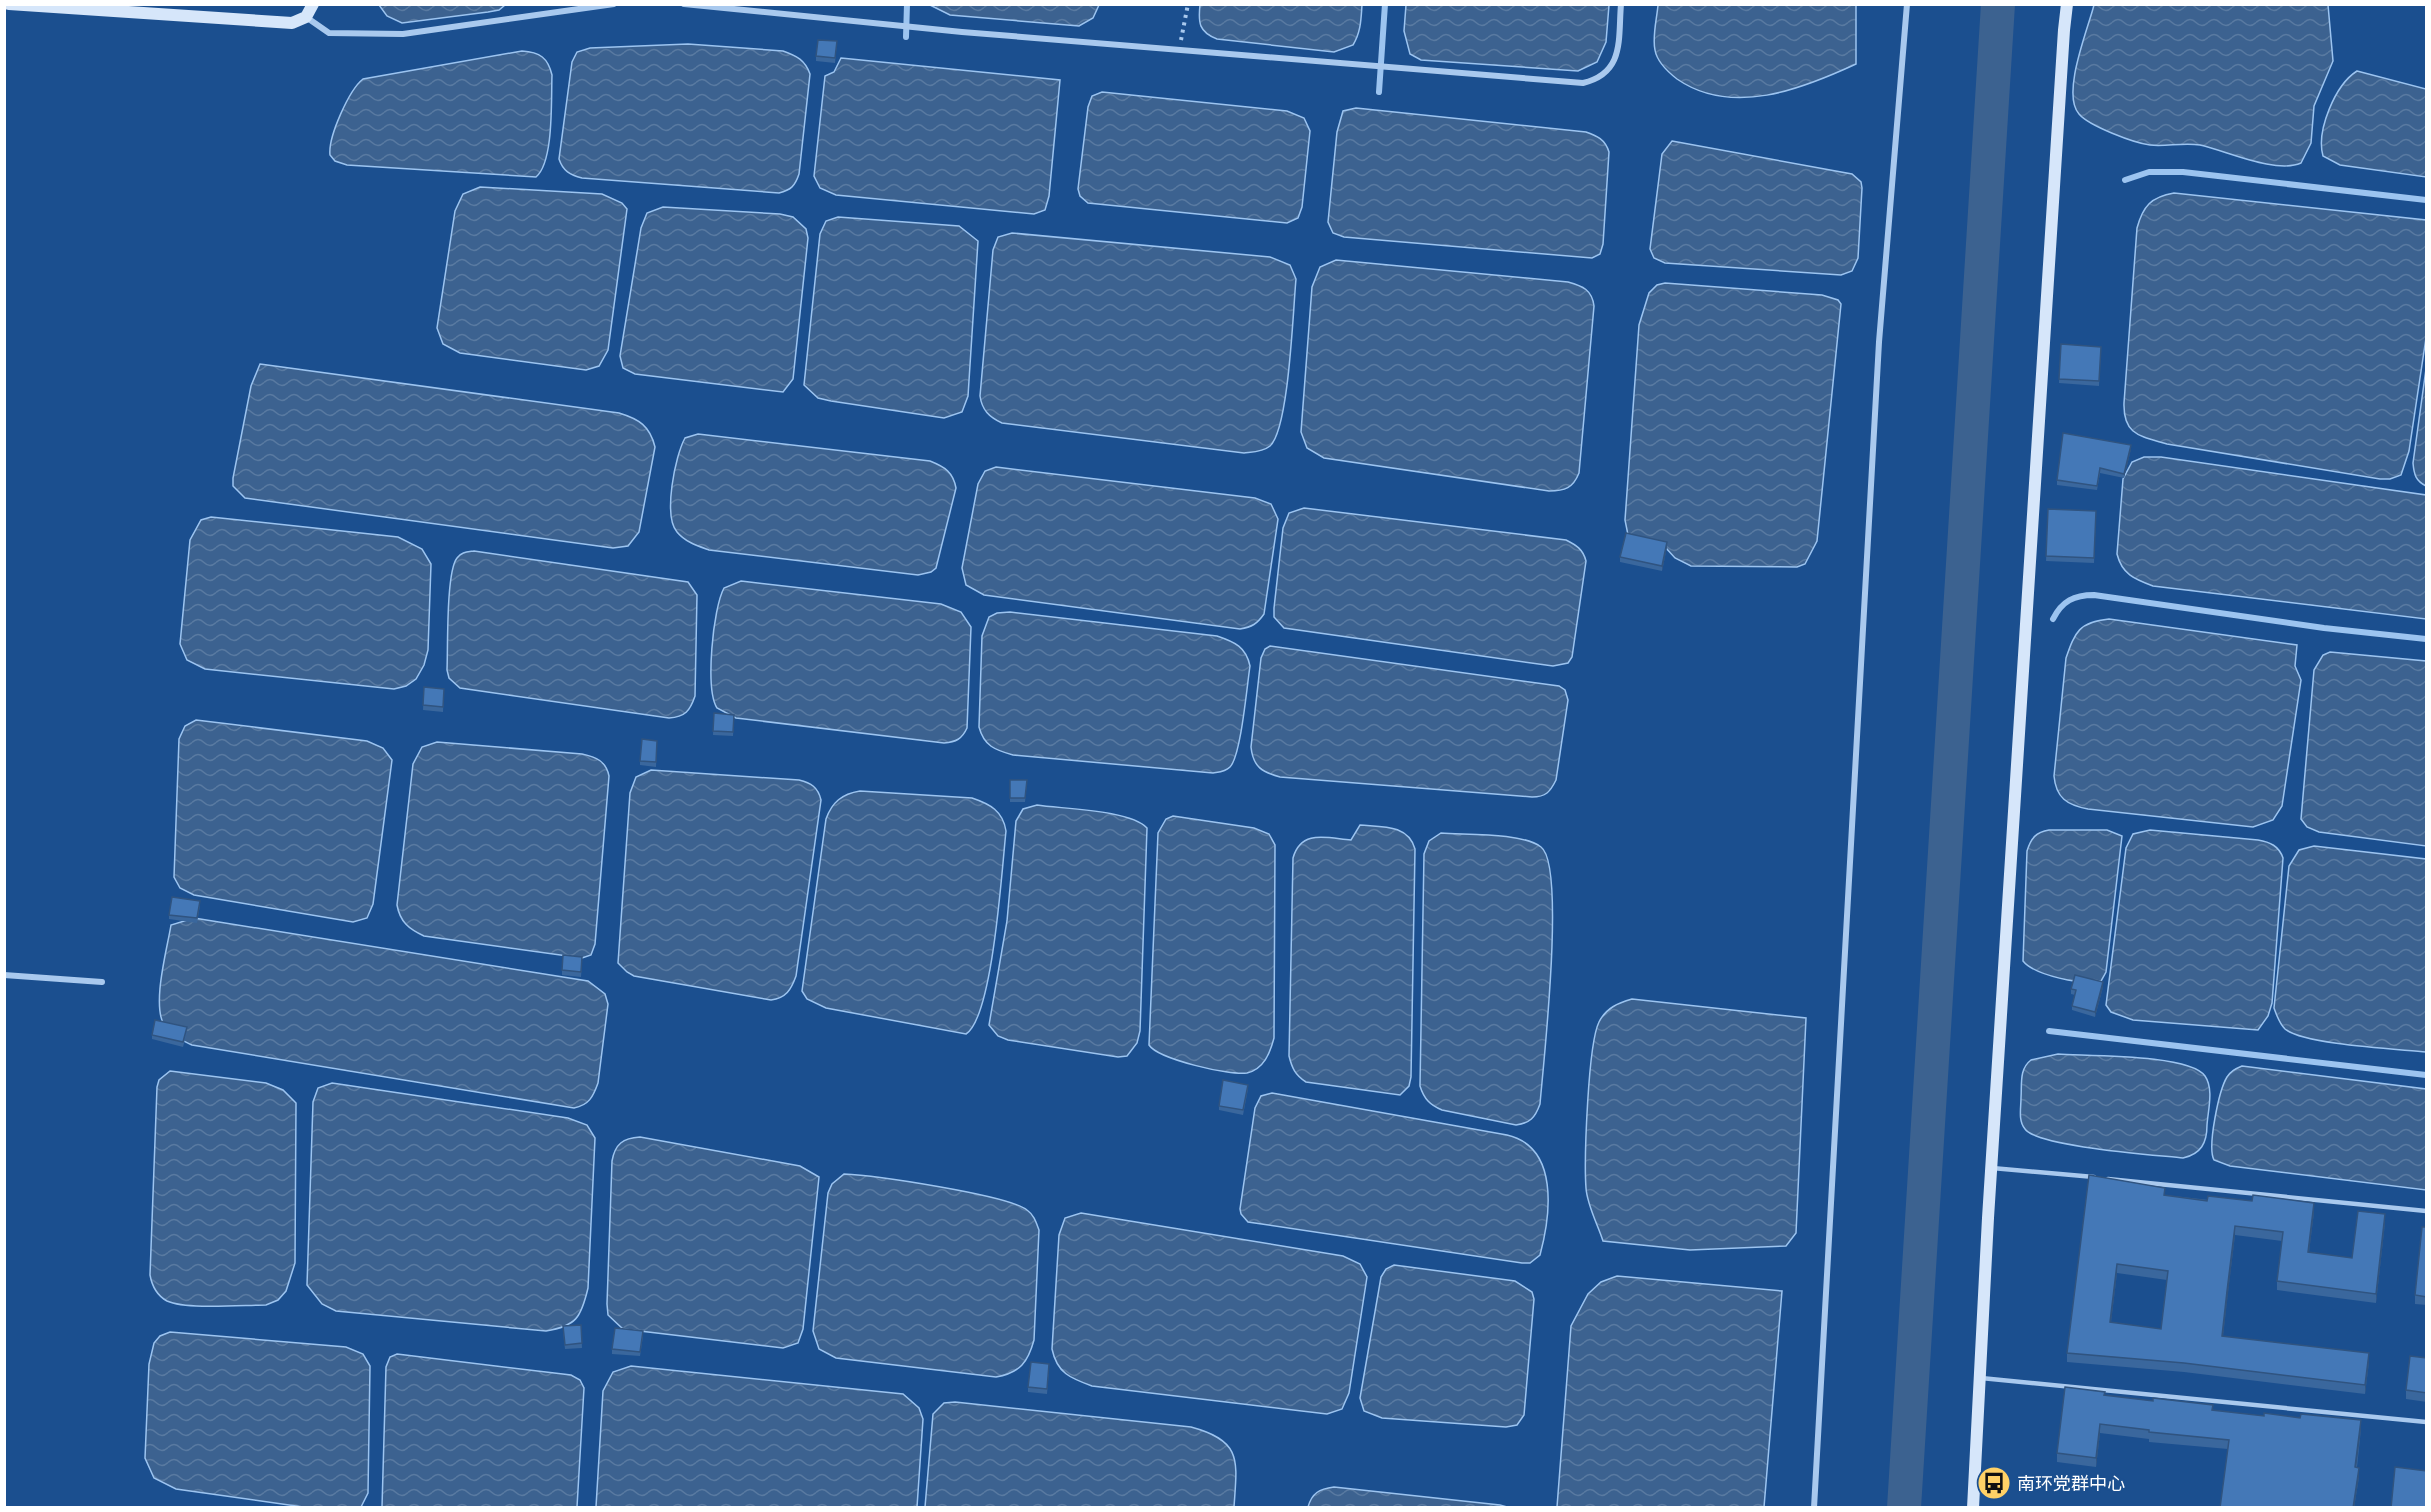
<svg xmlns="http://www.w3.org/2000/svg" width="2431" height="1512" font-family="Inter,'Noto Sans SC',sans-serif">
<defs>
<pattern id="water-waves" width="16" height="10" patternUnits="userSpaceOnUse" patternTransform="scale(1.5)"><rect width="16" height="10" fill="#3c6290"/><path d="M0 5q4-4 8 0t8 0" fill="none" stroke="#597aa1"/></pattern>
</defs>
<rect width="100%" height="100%" fill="#1b4f8f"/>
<path fill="url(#water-waves)" stroke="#9cc4f0" stroke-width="1.5" d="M379 5V4L505 5 499 10 488 12 402 23 387 16Z
M930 5H1099L1093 18 1079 26 950 15Z
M1200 5H1362C1361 19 1361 32 1353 45L1334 52 1217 39C1199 32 1198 23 1200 5Z
M1406 5H1609L1606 42 1597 62 1578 71 1421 60 1410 54 1404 31Z
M1658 5H1856V64C1802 89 1732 117 1677 79 1668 72 1657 62 1655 50 1652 37 1657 18 1658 5Z
M2094 5H2328L2333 61 2314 106 2311 143 2301 163C2276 174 2227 151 2200 145 2183 142 2166 147 2150 145 2134 143 2089 126 2079 114 2061 94 2088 29 2094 5Z
M688 44 783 51C797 56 805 60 810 74L799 174C795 186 791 190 779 193L582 178C570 175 563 171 559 159L572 62 577 52 590 48Z
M522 51C540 52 548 58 552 75 551 100 554 162 536 177L347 165 335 161 330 155C328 137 349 90 363 79Z
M841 58 1060 80 1049 196 1045 210 1034 214 836 195 820 188 814 176 825 76 834 72Z
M2357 71 2426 89V177L2340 165 2323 156C2316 131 2335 85 2357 71Z
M1102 92 1287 111 1304 118 1310 131 1302 207 1298 218 1287 223 1088 203 1080 196 1078 189 1088 107 1092 96Z
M1356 108 1586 132C1597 136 1605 139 1609 152L1603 244 1600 254 1592 258 1344 237 1333 233 1328 222 1337 132 1343 111Z
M1672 141 1852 174 1861 182 1862 188 1858 258 1852 271 1841 275 1665 263 1654 258 1650 249 1662 154Z
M480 187 602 194 622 203 627 209 608 350 599 366 586 370 460 353 443 344 437 328 455 211 463 194Z
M2174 193 2426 220V338L2409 451 2401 475 2390 479H2380L2167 444C2140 436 2123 435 2124 403L2137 228C2143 206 2151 197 2174 193Z
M663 207 780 214 793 217 806 229 808 238 793 379 783 392 635 374 623 368 620 356 641 228 647 213Z
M838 217 959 226 978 241 968 396 962 412 944 418 831 401 818 398 804 385 820 234 826 221Z
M1012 233 1270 257 1290 265 1296 279C1293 310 1289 429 1270 446 1263 452 1252 452 1244 453L1002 423C989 417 982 410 980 396L993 250 998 237Z
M1336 260 1568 282C1583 286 1592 290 1594 306L1579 473C1573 488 1565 491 1549 491L1324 458 1307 448 1301 432 1312 287 1320 267Z
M1665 283 1822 295 1838 300 1841 304 1817 541 1805 564 1797 567 1691 566 1675 558 1665 547 1628 535 1625 520 1639 325 1649 293 1657 285Z
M260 364 619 413C639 419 650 426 655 447L639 532 628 546 613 548 245 498 233 486V478L251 386Z
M2426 369V486C2416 481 2414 475 2413 463Z
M698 434 930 461C945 467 953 472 956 488L936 568 931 572 918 575 709 550C698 546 685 542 677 532 663 516 675 456 685 438Z
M2144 457H2161L2426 495V619L2153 586C2134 579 2122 574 2117 554L2123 479 2132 462Z
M996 467 1255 498 1271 504 1278 519 1264 614C1257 624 1252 627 1240 629L984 595 966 585 962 568 978 484 985 471Z
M1304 508 1566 540C1576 545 1583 549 1586 561L1572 657 1568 663 1553 666 1284 628 1274 617V608L1283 528 1289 513Z
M211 517 398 537 422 549 431 564 428 650 424 665 416 679 406 686 394 689 205 669 187 660 180 644 190 540 201 520Z
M474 551 688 582 697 595 695 696C690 711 685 717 669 718L460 688 449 678 447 670C448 648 446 572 457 558 461 552 467 552 474 551Z
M741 581 941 604 961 612 971 627 967 728C962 739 956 742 944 743L736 718 717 708C705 689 713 608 724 588Z
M1010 612 1217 636C1235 642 1246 647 1250 666 1247 685 1241 756 1230 767 1225 772 1219 772 1213 773L1013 755C995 750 984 746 979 727L982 636 989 617 997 613Z
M2109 619 2297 645 2295 666 2301 680 2282 806 2273 820 2253 827 2088 809C2067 805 2056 798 2054 776L2066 658C2075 632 2079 622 2109 619Z
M1270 646 1559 686 1565 690 1568 700 1556 780C1550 792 1546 797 1532 797L1280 777C1262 772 1253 767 1251 747L1261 658 1265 649Z
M2330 652 2426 661V846L2319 832 2307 827 2301 819 2314 670 2323 655Z
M196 720 367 741 383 748 392 760 373 904 367 918 353 922 194 895 180 888 174 877 179 739 185 726Z
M437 742 582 754C596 757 606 761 609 776L595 944 591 955 582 958 424 936C409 929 400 922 397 905L413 764 422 747Z
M651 770 799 780C811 783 818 787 821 800L796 976C791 990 786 998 771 1000L634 976 627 972 618 963 630 793 636 777Z
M860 791 972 798C990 804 1003 811 1006 831 1002 867 993 1017 966 1034L826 1008 807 999 802 991 826 819C832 802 842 794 860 791Z
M1037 805C1063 809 1131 810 1147 828L1140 1031 1137 1043 1127 1056 1118 1057 1008 1040 998 1036 989 1025 1007 921 1016 821 1023 809Z
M1173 816 1254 828 1269 834 1275 845 1274 1038C1270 1053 1264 1069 1247 1073 1230 1076 1158 1059 1149 1045L1158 833 1166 819Z
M1360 825C1381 827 1408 824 1415 849L1411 1077 1409 1086 1400 1095 1306 1082C1295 1075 1292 1068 1289 1056L1293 858C1301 829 1327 838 1351 840Z
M2049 830H2107L2122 836 2106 972 2101 981C2083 986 2034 975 2023 961L2027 851C2031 838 2036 832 2049 830Z
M2150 830 2258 840C2270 842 2279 846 2283 858L2272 1003 2268 1016 2258 1030 2133 1020 2111 1012 2106 1005 2126 848 2133 834Z
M1441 833C1466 835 1521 832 1541 847 1566 865 1543 1067 1540 1104 1535 1118 1530 1123 1516 1125L1442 1110C1430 1105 1424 1099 1420 1086L1424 854 1429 841Z
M2314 846 2426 859V1052C2397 1049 2305 1045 2285 1029 2279 1023 2277 1016 2274 1008L2289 866 2299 850Z
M194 918 588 981 605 994 608 1004 598 1083C593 1097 589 1105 574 1108L192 1045C182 1040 171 1036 165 1027 151 1006 167 950 171 925Z
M1632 999 1806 1018 1796 1233 1786 1246 1690 1250 1603 1241C1598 1225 1587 1205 1586 1188 1584 1160 1588 1044 1599 1022 1606 1008 1618 1003 1632 999Z
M2058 1054C2087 1056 2190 1054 2205 1076 2214 1089 2208 1110 2207 1125 2207 1143 2201 1154 2183 1158 2156 1155 2038 1147 2025 1129 2018 1121 2021 1108 2021 1098 2022 1084 2019 1069 2031 1060Z
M2242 1066 2426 1089V1190L2230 1166 2214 1160C2207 1147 2219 1090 2227 1077 2231 1071 2235 1069 2242 1066Z
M170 1071 266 1083 283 1090 296 1103 295 1263 286 1291 278 1300 266 1305C243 1305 187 1310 167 1301 156 1295 152 1286 150 1275L157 1087 159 1080Z
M332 1083 568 1118 587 1125 595 1138 588 1288C581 1318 576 1326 546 1331L336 1311 322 1304 307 1285 313 1102 318 1088Z
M1272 1093 1507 1135C1559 1147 1551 1214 1540 1255L1530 1263H1522L1248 1222 1241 1214 1240 1209 1255 1108 1261 1096Z
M640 1137 800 1166 819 1177 803 1329 798 1343 783 1348 623 1329 608 1315 607 1304 612 1161C615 1144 623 1138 640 1137Z
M844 1174C873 1175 1008 1195 1027 1210 1034 1215 1036 1222 1039 1230L1034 1340C1028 1362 1020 1373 996 1377L836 1358 819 1349 813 1331 828 1193 832 1184Z
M1081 1213 1343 1256 1360 1264 1367 1277 1349 1393 1342 1409 1327 1414 1092 1386C1070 1378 1057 1373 1052 1349L1059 1235 1065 1218Z
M1394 1265 1515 1281 1532 1292 1534 1299 1524 1415 1517 1425 1506 1427 1382 1418 1364 1411 1360 1398 1381 1277 1386 1269Z
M1617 1276 1782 1291 1764 1507H1557L1571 1326 1588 1294 1601 1282Z
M170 1332 346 1347 363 1354 370 1366 368 1493 361 1507H303L176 1489 154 1478 145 1458 149 1364 154 1343 160 1336Z
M397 1354 571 1375 580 1380 584 1388 577 1507H382L386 1367 390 1357Z
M631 1366 903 1394 919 1408 923 1419 917 1507H596L603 1391 613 1372Z
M955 1402 1191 1427C1243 1441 1237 1461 1234 1507H925L933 1414 944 1403Z
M1334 1487 1500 1505 1507 1507H1308C1312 1493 1319 1489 1334 1487Z"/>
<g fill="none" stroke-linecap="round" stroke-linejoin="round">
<path stroke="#9cc4f0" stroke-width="6" d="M906 37 907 4
M1379 92 1385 4
M2125 180 2149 172H2183L2426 200
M2053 619C2062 601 2074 595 2094 595L2324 628 2426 639
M2049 1031 2426 1075"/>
<path stroke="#3c6290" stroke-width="34" d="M1904 1508 1998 4"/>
<path stroke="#a9c9ee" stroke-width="4" stroke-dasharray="3 4.5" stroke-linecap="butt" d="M1181 40 1188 4"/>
<path stroke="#a9c9ee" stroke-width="4.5" d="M1992 1168 2094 1177
M2108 1179 2426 1211
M1981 1378 2426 1422"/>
<path stroke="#a9c9ee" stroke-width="6" d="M684 4 962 32 1583 83C1625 73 1618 39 1621 4
M306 17 329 33 403 34 614 4
M4 975 102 982
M1814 1508 1879 342 1907 4"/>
<path stroke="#d6e6fa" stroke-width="12" d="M9 4 292 23 306 17 313 4
M1973 1508 1988 1218 2064 30 2067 4"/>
</g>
<path fill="#3a679d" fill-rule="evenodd" d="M837 41 835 63 816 61V56Z
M2061 344 2101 347 2099 386 2059 383Z
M2131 449 2124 478 2100 473 2097 490 2057 485V480Z
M2048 509 2096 511 2094 563 2046 561Z
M1667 547 1662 571 1620 562V557Z
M424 687 444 689 443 712 423 710Z
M714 713 734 715 733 736 713 735Z
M657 741 656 767 640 765V761Z
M1010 780H1027L1025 802H1010Z
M200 905 197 923 169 919V915Z
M582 962 581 977 562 975V970Z
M2103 987 2095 1017 2072 1010V1006L2075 995 2071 994V989Z
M187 1032 183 1047 152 1039V1035Z
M1248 1089 1243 1115 1219 1110V1106Z
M2089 1175 2165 1195 2314 1212 2309 1252 2352 1258 2385 1223 2376 1303 2277 1290V1281L2282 1241 2235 1235 2227 1300 2223 1336 2369 1362 2365 1394 2184 1372 2067 1362V1353ZM2117 1273 2167 1280 2161 1329 2111 1322Z
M2427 1227V1305L2415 1304V1295Z
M581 1325 582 1348 565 1349 563 1331Z
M643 1336 640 1356 612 1354V1349Z
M2427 1358V1402L2406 1399V1390Z
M1049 1369 1047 1394 1028 1392V1387Z
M2105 1396 2361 1429 2357 1467 2359 1477 2354 1508H2220L2228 1449 2149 1442V1439L2100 1433 2096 1467 2057 1462V1453Z"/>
<path fill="#305480" d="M2131 445V449L2124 478V474Z
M1667 542V547L1662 571V566Z
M2103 982V987L2095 1017V1012Z
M2314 1203V1212L2308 1261V1252Z
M2385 1214V1223L2376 1303V1294Z
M2235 1226V1235L2222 1345V1336L2227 1291Z
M2117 1264V1273L2110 1331V1322Z
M2369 1353V1362L2365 1394V1385Z
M2361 1420V1429L2355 1476V1467Z
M2100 1424V1433L2096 1467V1458Z
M2359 1468V1477L2354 1508H2353Z"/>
<path fill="#4478b7" stroke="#305480" stroke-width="1.5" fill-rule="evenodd" d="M818 40 837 41 835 58 816 56Z
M2061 344 2101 347 2099 381 2059 379Z
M2063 433 2131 445 2124 474 2100 468 2097 486 2057 480Z
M2048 509 2096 511 2094 558 2046 556Z
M1626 533 1667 542 1662 566 1620 557Z
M424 687 444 689 443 707 423 705Z
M714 713 734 715 733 732 713 731Z
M642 739 657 741 656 762 640 761Z
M1010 780H1027L1025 798H1010Z
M172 897 200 901 197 918 169 915Z
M563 955 582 957 581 972 562 970Z
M2075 975 2103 982 2095 1012 2072 1006 2076 990 2071 989Z
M155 1020 187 1027 183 1042 152 1035Z
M1223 1080 1248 1085 1243 1110 1219 1106Z
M2089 1175 2165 1188 2164 1195 2207 1201 2208 1196 2252 1201 2253 1195 2314 1203 2308 1252 2352 1258 2358 1211 2385 1214 2376 1294 2277 1281 2283 1232 2235 1226 2227 1291 2222 1336 2369 1353 2365 1385 2184 1363 2067 1353ZM2117 1264 2168 1271 2161 1329 2110 1322Z
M2422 1227H2427V1297L2415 1295Z
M581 1325 582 1343 565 1345 563 1326Z
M615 1328 643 1331 640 1352 612 1349Z
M2410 1356 2427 1358V1393L2406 1390Z
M1031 1362 1049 1364 1047 1389 1028 1387Z
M2065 1387 2105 1392 2104 1395 2153 1401V1398L2213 1405 2212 1410 2264 1416V1413L2300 1418 2301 1414 2361 1420 2355 1467 2359 1468 2353 1508H2220L2229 1440 2149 1432V1430L2100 1424 2096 1458 2057 1453Z
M2395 1467 2427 1471V1508H2391Z"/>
<defs>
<symbol id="bus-disc" viewBox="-11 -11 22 22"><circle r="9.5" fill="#ffd166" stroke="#1b4f8f"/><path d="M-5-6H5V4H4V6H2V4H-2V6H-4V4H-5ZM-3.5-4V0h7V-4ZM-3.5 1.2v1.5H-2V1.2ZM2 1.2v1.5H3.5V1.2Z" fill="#111"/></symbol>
</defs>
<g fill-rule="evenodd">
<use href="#bus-disc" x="1975" y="1464" width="38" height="38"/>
</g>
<g text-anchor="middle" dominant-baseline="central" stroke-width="4.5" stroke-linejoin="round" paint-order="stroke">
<g font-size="18" fill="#fff" stroke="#1b4f8f" text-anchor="start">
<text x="2017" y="1483">南环党群中心</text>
</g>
</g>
<rect width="2431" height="1512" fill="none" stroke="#ffffff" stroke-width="12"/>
</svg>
